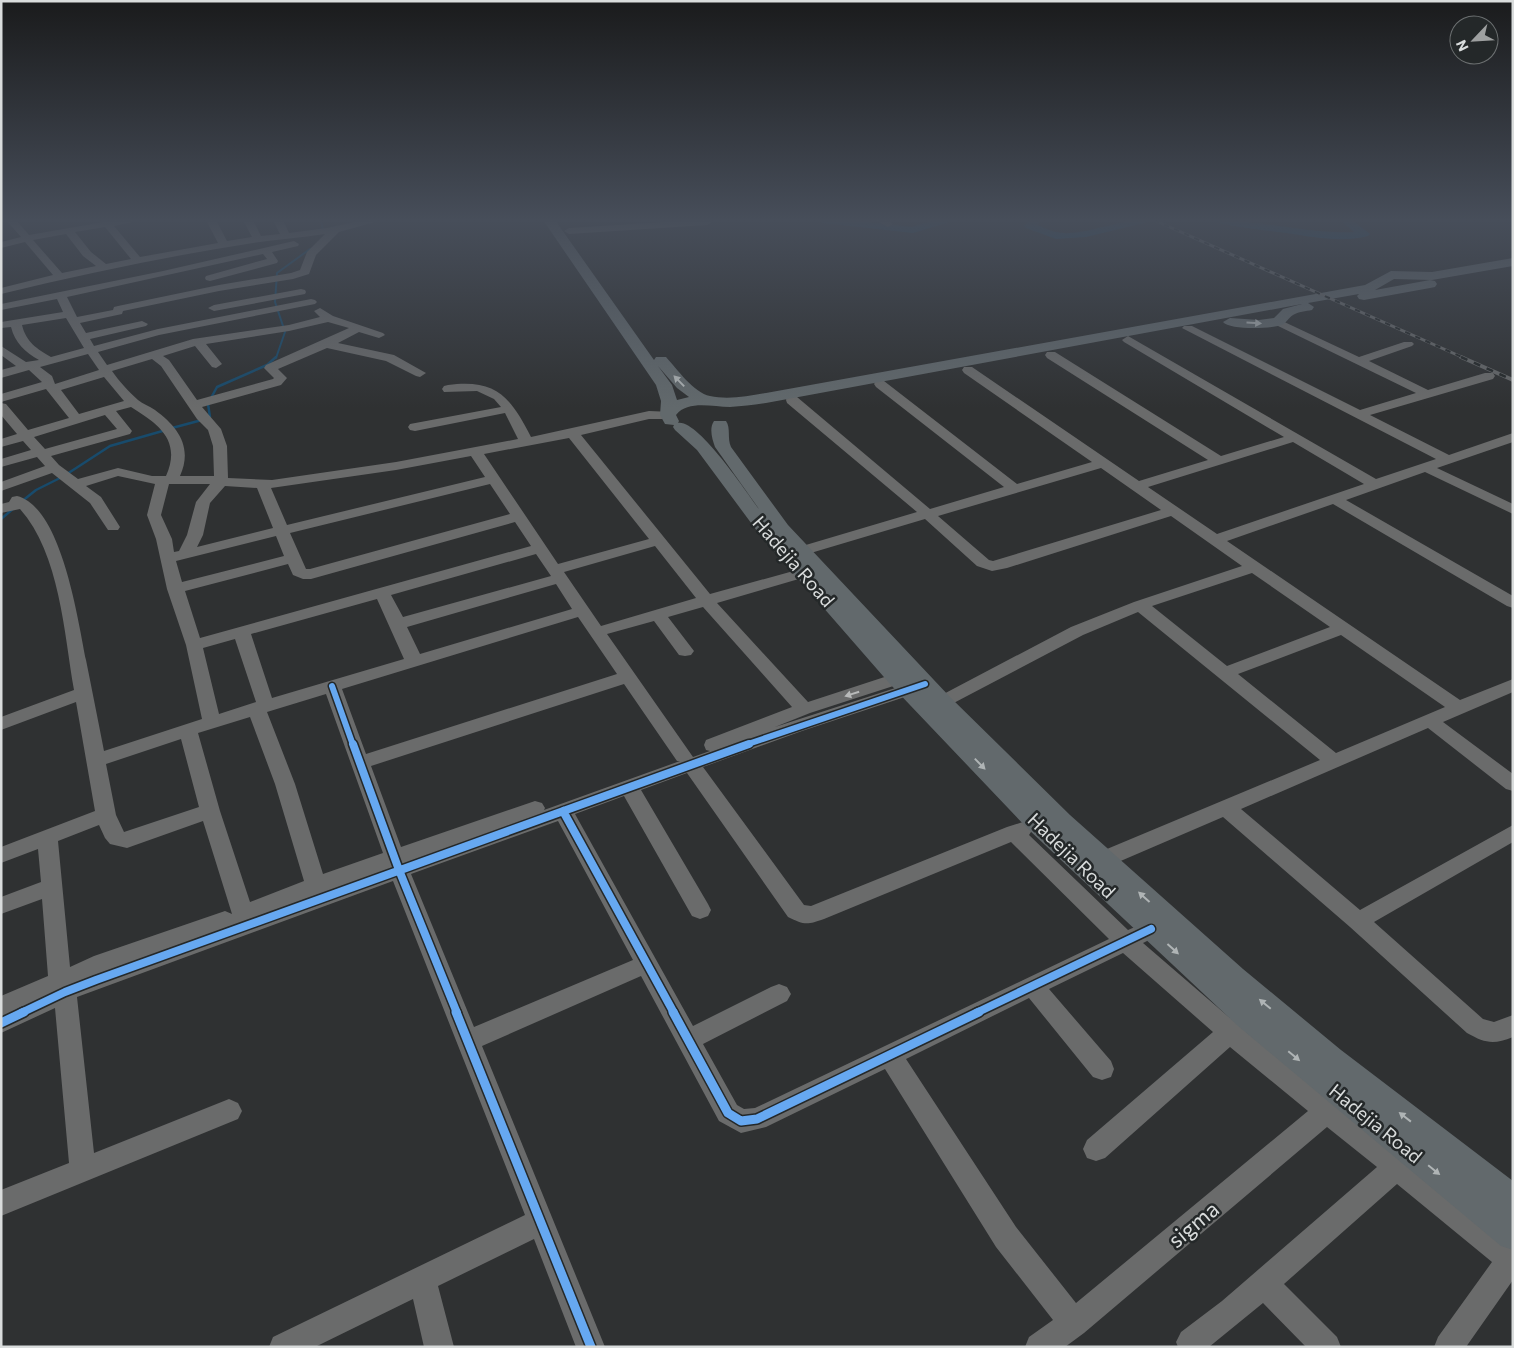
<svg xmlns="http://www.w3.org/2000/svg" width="1514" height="1348" font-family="Commissioner,sans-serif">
<rect width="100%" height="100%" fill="#2f3132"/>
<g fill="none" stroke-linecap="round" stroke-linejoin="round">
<path stroke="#184b6c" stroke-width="2" d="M321 220 323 231
M276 358 285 332 275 302 277 273 310 249"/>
<path stroke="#184b6c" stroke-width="2.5" d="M211 398 217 387 267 365 276 357
M208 404 210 417 208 418
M172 428 202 420
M67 474 110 446 166 430
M21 502 36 490 62 477
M1 519 14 508"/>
<path fill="#184b6c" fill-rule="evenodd" d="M818 220H850L912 227 935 220H951L950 222 913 233 823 223Z
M1030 220H1041L1037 225C1043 227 1050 231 1056 232 1082 238 1120 218 1149 220L1148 222 1086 237 1056 239 1026 228 1024 226Z
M1215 220C1261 220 1307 234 1354 232L1340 220H1352L1370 234 1368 236C1341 243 1313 237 1286 233 1262 230 1239 228 1216 222Z"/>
<path fill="#6a6b6b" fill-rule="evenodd" d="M6 220H16L29 235 115 220H135L133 222 114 226 140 257 218 243 206 220H216L227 241 252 237 243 220H253L261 236 280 234 273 220H283L289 233 327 228 363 220H377L375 222 339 232 316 255 309 274 293 279 219 291 123 311 122 314 80 323 86 333 142 321 148 324 146 326 90 339 94 346 158 329 311 299 315 300 317 302 315 304 159 335 98 352 107 365 193 339 289 325 320 317 314 311 320 308 333 316 383 333 385 335 379 338 359 332 338 343 394 355 426 373 420 377 416 376 386 361 327 348 278 369 287 378 281 385 202 407 221 429 227 446 228 478 272 480 396 462 518 439 505 413 415 431 410 430 408 427 410 424 501 407 494 399 477 391 444 392 442 389 444 386 448 385C496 379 510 396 531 437L649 411 673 412 674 415 668 419H649L581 435 710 594 797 570H809L811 573 809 576 717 603 808 702 909 669 915 671 918 675 915 679 810 713 775 727 920 680 926 682 929 686 926 690 802 731 703 767 804 905 811 906 1007 827 1023 822 1030 824 1033 829 1029 835 1128 930 1151 920 1159 923 1162 929 1159 935 1143 943 1230 1018 1237 1016 1245 1019 1249 1026 1246 1032 1328 1096 1335 1094 1344 1097 1347 1105 1345 1110 1396 1151 1405 1148 1414 1151 1418 1160 1415 1166 1513 1242V1280L1466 1347H1434L1438 1337 1492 1262 1397 1184 1284 1284 1337 1337 1341 1347H1306L1263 1303 1209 1347H1178L1176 1342 1181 1332 1222 1301 1377 1167 1327 1127 1084 1333 1065 1347H1025L1029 1337 1053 1320 996 1247 885 1069 766 1127 741 1133 719 1121 641 976 482 1046 605 1347H576L534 1239 438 1286 454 1347H424L413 1299 315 1347H269L273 1337 525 1215 393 881 77 997 94 1153 229 1099 238 1103 242 1111 238 1119 1 1216V1190L69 1163 55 1008 1 1033V996L48 976 42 899 1 914V897L41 882 38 849 1 863V847L95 811 76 702 1 730V717L74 690C64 633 60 554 20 509L1 513V504L9 502 12 497 17 496C62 507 78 621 86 660 92 690 98 720 104 751L202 719 186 645 167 589 156 539 147 515 155 484 118 476 86 486 101 497 120 527 118 530H108L90 503 52 473 1 491V482L45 466 37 457 1 467V459L31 450 23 441 1 447V439L17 434 1 415V403L6 404 28 430 69 418 46 389 1 402V394L42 382 29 370 1 378V370L16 366 1 355V346L26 362 39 360C25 352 15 343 11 327L1 328V322L63 312 57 299 1 310V304L163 271 294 241 299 244 298 246 272 252 278 261 277 263 210 281 206 280 205 278 206 276 267 259 263 254 67 297 77 317 113 310 114 307 118 306 219 285 291 273 300 270 307 252 325 234C301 238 277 239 253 243 168 256 84 274 1 294V288L53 275 25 242 1 248V242L21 237ZM105 227 131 259 106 264 91 252 75 232ZM66 234 83 256 96 266 62 273 33 240ZM66 318 84 348 51 357C37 349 26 342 22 325ZM328 322 349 328 266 365 264 368 274 378 273 379 197 400 169 360 163 356 195 346 212 367 216 368 222 364 206 344 289 331ZM88 354 99 370 55 384 52 376 40 367ZM152 359 161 366 197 419 208 430 213 446 214 476H180C193 447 178 427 155 410 149 406 143 404 138 400 129 392 119 381 112 371ZM104 377 124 401 79 414 61 390ZM131 407C158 424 182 440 166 476H152L118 468 78 479 59 465 51 456 130 434 132 431 116 411ZM105 415 117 429 45 449 34 437ZM569 438 649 539 558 564 484 454ZM471 456 485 477 287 525 271 488 396 470ZM169 484H210L196 502 187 535 179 551 174 552 172 539 161 515ZM490 484 510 514 310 569H306L290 533ZM225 486 257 488 273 528 197 547 203 535 210 503ZM515 522 531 546 200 638 185 591 288 564 293 575 303 579H311ZM276 536 284 556 182 582 176 561ZM655 546 696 598 601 626 564 572ZM536 554 551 576 403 617 391 595ZM556 584 572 609 420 654 407 627ZM377 599 404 659 272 698 251 634ZM703 607 792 707 706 740 704 745 706 750 710 751 693 757 607 634 654 621 679 655 685 656 691 655 694 651 668 617ZM578 617 617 674 366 754 342 689ZM235 639 256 702 219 714 203 648ZM624 684 677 761H680L544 810 545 808 542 803 535 801 401 847 371 766ZM326 694 383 853 323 874 295 784 267 712ZM250 717 275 784 304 881 250 902 220 811 198 733ZM181 739 199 807 124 832 116 815 106 764ZM687 773 788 917C804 925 807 925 824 919L1011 842 1109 939 755 1108 744 1109 737 1105 703 1044 787 1001 791 994 787 987 779 984 771 987 693 1026 575 814 624 796 692 916 700 919 708 916 711 910 708 904 641 790ZM203 821 232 914 225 911 94 956 70 967 58 841 99 825 105 838 110 844 127 848ZM558 821 633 960 474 1027 411 874ZM1123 953 1213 1032 1087 1140 1083 1149 1087 1158 1096 1161 1105 1158 1230 1047 1308 1111 1076 1303 1016 1227 906 1059 1029 998 1093 1077 1102 1080 1111 1077 1114 1069 1111 1061 1049 989Z
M697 220H709L712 222 707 225 569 234 564 231 569 228Z
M875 220H887L893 224 888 227Z
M301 289 305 290 306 292 305 294 214 311 208 308 214 305Z
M1278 319 1359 357 1404 342H1412L1414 344 1412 346 1369 361 1428 390 1485 373H1493L1495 376 1493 379 1370 415 1449 455 1513 433V442L1437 468 1513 504V514L1425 472 1346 500 1513 596V608L1507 606 1333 504 1227 541 1460 700 1513 679V692L1443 722 1513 774V791L1506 789 1428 728 1241 809 1360 910 1513 825V842L1374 922 1483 1019 1494 1022 1513 1015V1037C1493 1045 1485 1043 1467 1033L1350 927 1223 817 1109 866 1102 868 1095 866 1092 860 1095 854 1320 760 1138 612 1083 635 948 706 942 708 936 706 933 702 936 698 1071 627 1134 602 1242 566 1171 516 1007 568 992 571 977 566 925 519 804 555 799 553 796 550 799 547 917 512 787 403 786 400 787 397H797L930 509 1004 487 876 387 874 384 876 381H884L1017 484 1092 462 964 373 962 370 964 367H972L1139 481 1208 460 1047 358 1045 355 1047 352H1055L1221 456 1284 437 1124 342 1122 340 1128 336 1376 479 1436 459 1182 328 1184 326H1192L1360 410 1416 393 1274 324 1272 322 1274 320ZM1293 442 1364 484 1217 534 1148 487ZM1101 468 1161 510 993 561 989 560 938 516ZM1252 573 1330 627 1227 666 1152 606ZM1341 635 1445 707 1336 753 1238 674Z"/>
<path fill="#62696c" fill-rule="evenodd" d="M543 220H555L654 360 656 357H666C677 369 694 393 710 396 728 400 749 396 766 393L1365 285 1391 271 1432 272 1513 258V266L1432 280 1394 279 1375 290 1430 280 1435 281 1437 284 1435 287 1430 288 1364 300 1359 299 1357 296 1359 294 1308 303 1314 307 1312 310C1306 311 1298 312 1293 315 1288 318 1286 324 1281 325 1271 329 1229 330 1223 322L1230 318 1259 320 1274 318 1283 309 1302 304 766 403C754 405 742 406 730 407 712 407 688 400 676 415L679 421 678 423C698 419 746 492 759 509L715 447C712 439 709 428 714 421H726C731 428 727 438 731 447L788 525 950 697 1070 815 1243 969 1341 1050 1513 1181V1250L1501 1246 1238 1026 1028 829 890 684 760 535 697 450 675 430 673 427 674 425 665 424 660 415 661 401 656 385ZM658 366 677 388 689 397 677 400 672 385Z"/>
<defs>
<path id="rail-far1" d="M1154 220 1464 358"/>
<path id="rail" d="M1461 357 1513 380"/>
</defs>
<use href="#rail-far1" stroke="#666869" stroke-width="3"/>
<use href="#rail" stroke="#666869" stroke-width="4"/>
<use href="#rail-far1" stroke="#242829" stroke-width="2" stroke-dasharray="5.5" stroke-linecap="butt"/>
<use href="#rail" stroke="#242829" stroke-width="2.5" stroke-dasharray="7" stroke-linecap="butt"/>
<defs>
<path id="cycleway-far2" d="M332 686 353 745
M745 745 925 684"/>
<path id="cycleway-far1" d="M353 744 399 870 457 1013
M563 811 674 1013
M21 1013 65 992 96 980 749 744
M976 1013 1151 929"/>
<path id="cycleway" d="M456 1012 591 1347
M673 1012 728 1113 741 1121 757 1119 979 1012
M1 1023 24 1012"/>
</defs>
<use href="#cycleway-far2" stroke="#242829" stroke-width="9"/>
<use href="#cycleway-far1" stroke="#242829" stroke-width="11"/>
<use href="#cycleway" stroke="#242829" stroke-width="12"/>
<use href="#cycleway-far2" stroke="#66a8f1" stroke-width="6"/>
<use href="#cycleway-far1" stroke="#66a8f1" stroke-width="8"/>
<use href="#cycleway" stroke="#66a8f1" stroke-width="9"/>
</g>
<defs><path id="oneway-solid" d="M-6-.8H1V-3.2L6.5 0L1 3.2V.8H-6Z" transform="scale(1.25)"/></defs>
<g fill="#afb4b5">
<use href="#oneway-solid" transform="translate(1254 323) rotate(3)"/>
<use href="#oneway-solid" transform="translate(679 381) rotate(-134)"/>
<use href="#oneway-solid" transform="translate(980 764) rotate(46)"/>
<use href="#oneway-solid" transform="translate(1144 897) rotate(-138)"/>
<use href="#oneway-solid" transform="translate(1173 949) rotate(42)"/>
<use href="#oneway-solid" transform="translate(1265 1004) rotate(-140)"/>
<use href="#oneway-solid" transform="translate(1294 1056) rotate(40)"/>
<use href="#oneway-solid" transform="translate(1405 1117) rotate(-142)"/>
<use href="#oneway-solid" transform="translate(1434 1170) rotate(39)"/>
</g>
<use fill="#b8baba" href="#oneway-solid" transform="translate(852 694) rotate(162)"/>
<linearGradient id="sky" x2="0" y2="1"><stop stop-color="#1a1b1c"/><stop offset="0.54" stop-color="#474e5a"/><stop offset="1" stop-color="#474e5a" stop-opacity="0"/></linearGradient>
<rect width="1514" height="408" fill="url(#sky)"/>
<g text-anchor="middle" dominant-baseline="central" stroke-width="5" stroke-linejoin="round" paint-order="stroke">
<g font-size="19" fill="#d9dcdc" stroke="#242829">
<text transform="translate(794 561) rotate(49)">Hadejia Road</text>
<text transform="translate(1072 855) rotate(44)">Hadejia Road</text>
<text transform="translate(1376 1123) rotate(39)">Hadejia Road</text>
</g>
<g font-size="22" fill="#d9dcdc" stroke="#242829">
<text transform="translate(1193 1224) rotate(-40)">sigma</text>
</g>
</g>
<rect width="1514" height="1348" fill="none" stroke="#d9dcdc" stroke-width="5"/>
<g transform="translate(1474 40) rotate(245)"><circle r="24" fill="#242829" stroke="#6c7071"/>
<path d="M0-4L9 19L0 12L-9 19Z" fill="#9ea0a0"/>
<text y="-8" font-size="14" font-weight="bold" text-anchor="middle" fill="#d9dcdc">N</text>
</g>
</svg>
